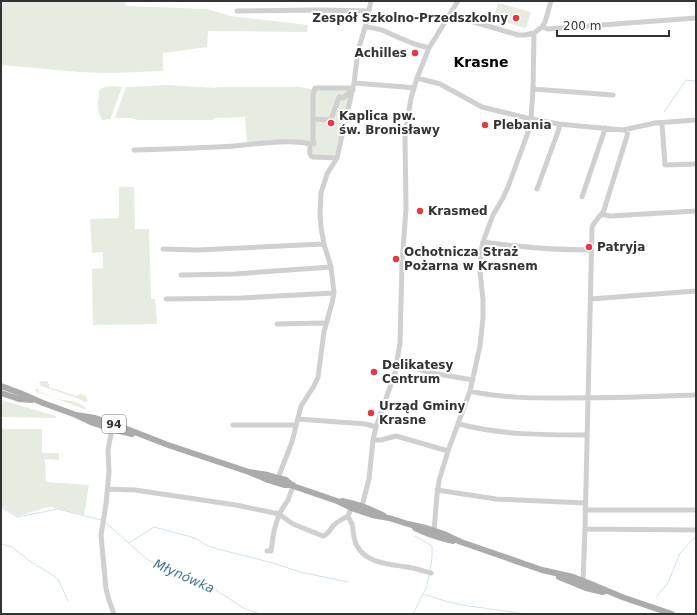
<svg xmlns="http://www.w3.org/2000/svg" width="697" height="615" font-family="'DejaVu Sans',sans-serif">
<rect width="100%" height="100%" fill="#fff"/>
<path fill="#e6ecdf" d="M1 1H125L126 6 207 9 230 16 308 25 307 32 208 31 207 47 163 53V71L110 73 79 72 3 65 1 70Z
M498 3 531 12 526 28 493 19Z
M167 85 216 88 217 87H300L316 90 349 89 350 92 346 114 335 154 331 156H315C310 152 315 146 312 141H291L247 143 245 117 216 118 213 120H138L132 118H115L126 87Z
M114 86 122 87 110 120 108 119 103 120C95 111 98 99 100 89L105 87Z
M119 187H134L135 229H149L151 299H155L157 324 93 325 92 269 103 268V252L92 253 90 219 119 218Z
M41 381H47L49 384V387L76 396 81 394C85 395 87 397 88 401L85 402 77 398 41 386 39 383Z
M35 389H38L40 392C47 395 57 400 64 400 72 401 83 403 87 410L37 392Z
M1 400 56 416V418L1 417Z
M1 429H42V453H59V460L45 459 46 482 89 485 84 515 51 507 45 508 18 516 15 515 1 506Z"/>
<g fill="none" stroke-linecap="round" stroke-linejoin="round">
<path stroke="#cfe2ee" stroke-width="1" d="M664 112 686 80 695 81 696 79
M1 507 17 517 58 509 101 520
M106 523 148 560 213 588 245 609 260 614
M415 536 429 544 432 546V557L430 571
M129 543 154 527 195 538 208 546 214 548 273 563 300 572 348 582
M1 544 12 547 31 562 54 576 59 581 68 601
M423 594 426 589 429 575
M656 597 668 583 680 553 696 536
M413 614 423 594 445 601 462 605 526 614"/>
<path stroke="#d0d0d0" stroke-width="5" d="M237 11 320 10 369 11
M450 15 508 32 518 35H525L534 33 542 27 545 22 551 1
M365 27C383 28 389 34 405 40 413 44 421 46 429 48
M542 27 548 29 696 18
M417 78 440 84 482 107 531 119 559 124 579 126 623 130 655 123 696 120
M354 83 405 87 413 88
M533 89 613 95
M313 119 329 120 331 119 339 97 343 98 353 90
M662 123 665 165 696 164
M310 144H314L313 139V95L315 88H353
M134 150C167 149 201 148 234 146 256 144 290 139 310 144V154L311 156 313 157 337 158
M537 189 559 129V124
M582 197 603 135 605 128
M602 214 610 216 696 211
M483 242C519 247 555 250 591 250
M163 249 198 250 324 244
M181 275 235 274 331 267
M166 299 241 298 334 293
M590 299 696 291
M277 324 322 323 326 324
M397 362 414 368 432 373 473 380
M470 391C500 398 531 398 561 398 606 398 651 397 696 395
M298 419 366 424 376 427
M459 424C501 435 544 435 587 435
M233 425H296
M112 429 108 450 109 472 106 504 101 535 106 589 109 600 114 614
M373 440H381L396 436 448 451
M279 481 278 478 292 442 301 406 314 386 318 377 324 332 332 303 334 293 331 267 324 244 321 227 320 214 321 193 327 174 337 158 354 83 358 51 366 24 371 1
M108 489 135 490 236 505 279 514 288 500 293 486
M437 490 496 499 585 503
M351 508 348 516C349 519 351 521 352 524 354 532 353 539 357 546 366 563 389 564 407 567 415 568 423 571 431 573
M362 508V506L369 479 373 440 376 427 395 373 400 343 402 263 406 209 405 136 411 98 417 78 429 48 458 1
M585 510H696
M585 529 696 530
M436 534 434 531 437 495 439 481 448 451 470 391 480 346 483 318V299L480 272 481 252 483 242 493 215 503 198 508 187 530 127 531 119 533 89 534 33
M267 551H271L274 531 279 514 293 524 323 536C328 535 330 529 334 525 338 521 343 519 348 516
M584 584 583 581 585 529 592 228C594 220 601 217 604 210L627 136 628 129"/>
<path stroke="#ababab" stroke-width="6" d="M1 386 20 393 43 403 76 415 93 423 112 429 132 434
M1 393 19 399 32 400
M76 415 95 418 114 424 168 445 249 472 268 480 284 485H293
M249 472 268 475 278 478 286 480 293 486 337 501 354 509 372 515 389 518 408 524 426 528 444 534 461 542 542 570 573 577 591 584 622 597 672 614
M342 501C357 504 371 509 384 516
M415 528C427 534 440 538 453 541
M559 577 586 588 603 592"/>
</g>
<g fill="#e63946" stroke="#fff" stroke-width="1.5">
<circle cx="516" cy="18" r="4"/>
<circle cx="415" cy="53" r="4"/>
<circle cx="331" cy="123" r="4"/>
<circle cx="485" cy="125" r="4"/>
<circle cx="420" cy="211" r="4"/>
<circle cx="589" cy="247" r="4"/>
<circle cx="396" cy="259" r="4"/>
<circle cx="374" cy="372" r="4"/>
<circle cx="371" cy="413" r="4"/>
</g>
<g text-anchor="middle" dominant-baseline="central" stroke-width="4" stroke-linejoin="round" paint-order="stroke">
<rect fill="#fff" stroke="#707070" stroke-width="1" x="102" y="415" width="24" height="18" rx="3"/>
<g font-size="11" font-weight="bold" fill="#333">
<text x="114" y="424">94</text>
</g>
<g font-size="12" font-weight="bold" fill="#333" stroke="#fff" text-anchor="start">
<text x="508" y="18" text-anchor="end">Zespół Szkolno-Przedszkolny</text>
<text x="407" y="53" text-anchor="end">Achilles</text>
<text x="339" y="116">Kaplica pw.<tspan x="339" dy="14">św. Bronisławy</tspan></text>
<text x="493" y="125">Plebania</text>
<text x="428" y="211">Krasmed</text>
<text x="597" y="247">Patryja</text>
<text x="404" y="252">Ochotnicza Straż<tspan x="404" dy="14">Pożarna w Krasnem</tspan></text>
<text x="382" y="365">Delikatesy<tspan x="382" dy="14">Centrum</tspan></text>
<text x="379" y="406">Urząd Gminy<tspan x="379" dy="14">Krasne</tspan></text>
</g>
<g font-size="13" font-style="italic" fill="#3f7597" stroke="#fff">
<text transform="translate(184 576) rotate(24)">Młynówka</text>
</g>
<g font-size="14" font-weight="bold" fill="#000" stroke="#fff">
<text x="481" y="62">Krasne</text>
</g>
</g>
<rect width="697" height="615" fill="none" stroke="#333333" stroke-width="4"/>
<path d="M557 30v6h112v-6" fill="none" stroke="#333333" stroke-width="2"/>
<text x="563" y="30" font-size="12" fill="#333333" stroke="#ffffff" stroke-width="3" paint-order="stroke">200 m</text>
</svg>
